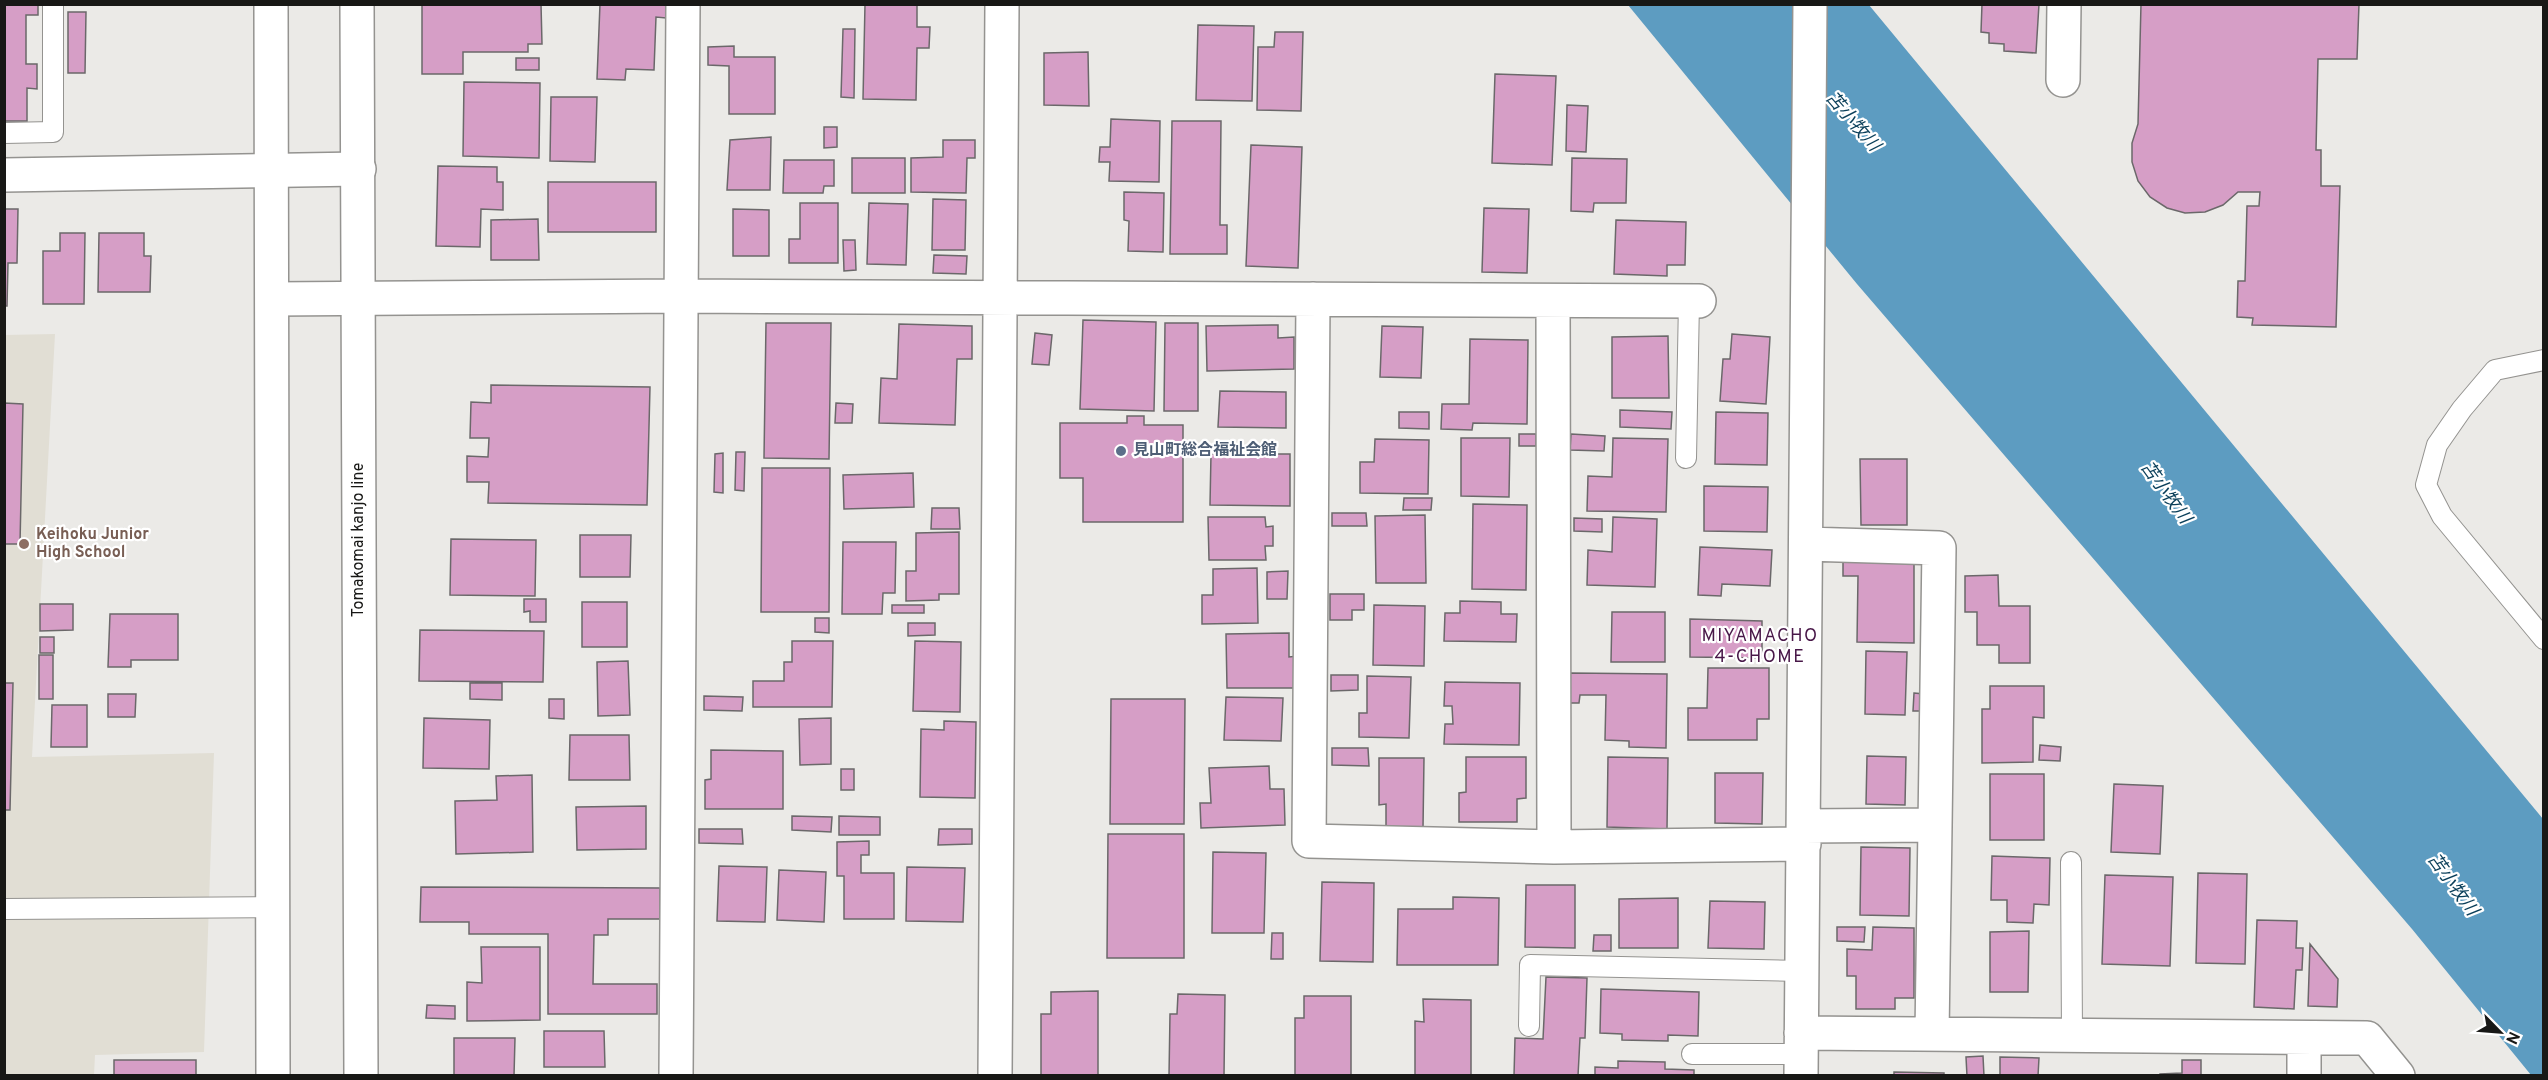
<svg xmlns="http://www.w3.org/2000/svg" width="2548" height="1080" font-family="Overpass,'Noto Sans JP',sans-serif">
<rect width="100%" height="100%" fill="#ebeae7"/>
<path fill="#e1ded4" d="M55 334 32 757 214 753 204 1052 95 1055 94 1075H5L4 335Z"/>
<path fill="#5d9cc1" d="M1628 5H1869L2543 819V1075H2531L2412 929 1857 284Z"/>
<path fill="#d69ec6" stroke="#6b686a" stroke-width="1.5" d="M4 4H38V15H26V64H37V89L27 88V121H4Z
M422 4H541L542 44H528V52H463V74H422Z
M600 4H666V18L656 17 654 70 626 69 625 80 597 79Z
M865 4H917V27H930L929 48H917L916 100 863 99Z
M1982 4H2039L2036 53 2004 51V44L1989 43V33L1981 32Z
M2141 4H2359L2357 59H2318L2316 150H2321V186H2340L2336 327 2252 325 2253 318 2237 317 2238 281H2245L2247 206H2259L2260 192H2238L2223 205 2205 212 2185 213 2167 208 2150 197 2138 181 2132 162V143L2138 124Z
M68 12H86L85 73H68Z
M1198 25 1254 26 1252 101 1196 100Z
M843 29H855L854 98 841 97Z
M1275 32H1303L1301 111 1257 110 1258 47H1274Z
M734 46V57H775V114H729V66L708 65V47Z
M1088 52 1089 106 1044 105V53Z
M516 58H539V70H516Z
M1495 74 1556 76 1552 165 1492 163Z
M464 82 540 83 539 158 463 156Z
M551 97H597L595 162 550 161Z
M1567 105 1588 106 1586 152 1566 151Z
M1111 119 1160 121 1159 182 1109 181 1110 162H1099L1100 147H1110Z
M1172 121H1221L1220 225H1227V254H1170Z
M824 127H837V147L824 148Z
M771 137 770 190H727L730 140Z
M943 140H975V158H967L966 193 911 192V158L943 157Z
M1251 145 1302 147 1298 268 1246 266Z
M852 158H905V193H852Z
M1572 158 1627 159 1626 203H1594L1593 212 1571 211Z
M784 160H834V186H824L823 193H783Z
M438 166 497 167V182H503V210L481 209 480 247 436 246Z
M548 182H656V232H548Z
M1124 192 1164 193 1163 252 1128 251 1129 221 1124 220Z
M933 199 966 200 965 250H932Z
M800 203H838V263H789V239H800Z
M869 203 908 204 906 265 867 264Z
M1484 208 1529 209 1527 273 1482 272Z
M4 209H18L17 263H8L7 306H4Z
M733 209 769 210V256H733Z
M538 219 539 260H491V220Z
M1616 220 1686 222 1685 265H1667V276L1614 274Z
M60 233H85L84 304H43V251H60Z
M99 233H144V256H151L150 292H98Z
M843 240H855L856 270 844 271Z
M934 255 967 256 966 274 933 273Z
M1083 320 1156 322 1154 411 1080 409Z
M766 323H831L829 459 764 458Z
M1165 323H1198V411H1164Z
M899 324 972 326V359H957L955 425 879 423 881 378 897 379Z
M1278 325V338L1294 337V369L1207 371 1206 326Z
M1382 326 1423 327 1421 378 1380 377Z
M1035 333 1052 335 1049 365 1032 364Z
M1732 334 1770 337 1766 404 1720 401 1723 359H1730Z
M1668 336 1669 398H1612V337Z
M1470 339 1528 340 1527 424 1473 423 1472 430 1441 429 1442 404H1469Z
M491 385 650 387 647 505 488 503 489 482H467V456L488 457 489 438H470L471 402 491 403Z
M1220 391 1286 392V428L1218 427Z
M4 403 23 404 20 544H4Z
M836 403 853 404 852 423H835Z
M1620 410 1672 412 1671 429 1620 427Z
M1399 412H1429V429L1399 428Z
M1716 412 1768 413 1767 465 1715 464Z
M1127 416H1144V425H1183V522H1083V478H1060V423H1127Z
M1519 434H1536V446H1519Z
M1571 434 1605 436 1604 451 1570 450Z
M1461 438H1510L1509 497 1461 496Z
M1613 438 1668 439 1666 512 1587 511 1588 476 1612 477Z
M1375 439 1429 440 1428 494 1360 493V462H1374Z
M736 452H745L744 491 735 490Z
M723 453V493L714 492 715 454Z
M1211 454H1290V506L1210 505Z
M1860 459H1907V525H1861Z
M762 468H830L829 612H761Z
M913 473 914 507 844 509 843 475Z
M1704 486 1768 487 1767 532 1704 531Z
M1404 498H1432L1431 510H1403Z
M1473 504 1527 505 1526 590 1472 589Z
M932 508H959L960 529H931Z
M1332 513H1366L1367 526H1332Z
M1425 515 1426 583H1376L1375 516Z
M1208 517H1265L1266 527 1273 526V546H1265L1266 560H1209Z
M1613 517 1657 519 1655 587 1587 585 1588 550 1612 552Z
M1574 518 1602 519V532L1574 531Z
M959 532V594H939V600L906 601V571H916V533Z
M580 535H631L630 577H580Z
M451 539 536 540 535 596 450 595Z
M843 542H896L895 593H883L882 614H842Z
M1700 547 1772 550 1770 586 1722 584 1721 596 1698 595Z
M1843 559 1914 560V643L1857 642 1858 576H1843Z
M1257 568 1258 623 1202 624V595H1213V569Z
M1288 571 1287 599H1267V572Z
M1998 575 1999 606H2030V663H1999V645H1977V612H1965V576Z
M1330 594H1364V610H1352V620H1330Z
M524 599H546V622H530V611L524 612Z
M1460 601 1501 602V614H1517L1516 642 1444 641 1445 613H1460Z
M582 602H627V647H582Z
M40 604H73V630L40 631Z
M892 605H924V613H892Z
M1374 605 1425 606 1424 666 1373 665Z
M1612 612H1665V662H1611Z
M110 614H178V660H131V667H108Z
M815 618H829V633L815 632Z
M1690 619 1762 621V658L1690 657Z
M908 623H935V635L908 636Z
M420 630 544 631 543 682 419 681Z
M1289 633V657L1298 656V688H1227L1226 634Z
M40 637H54V653H40Z
M792 641H833L832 707H753V681H784V662H792Z
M915 641 961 642 960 712 913 711Z
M1866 651 1907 652 1905 715 1865 714Z
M39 655H53V699H39Z
M628 661 630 715 598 716 597 662Z
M1708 668H1769V719H1757V740H1688V708H1707Z
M1570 673 1667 674 1666 748 1629 747V741L1605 740 1606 695H1580L1579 703H1570Z
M1331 675H1358V690L1331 691Z
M1367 676 1411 677 1409 738 1359 737V713H1367Z
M1445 682 1520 683 1519 745 1444 744 1445 724H1453L1452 706H1444Z
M4 683H13L10 810H4Z
M470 683H502V700L470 699Z
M1990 686H2044V718L2033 717V762L1982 763V709H1990Z
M1914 693 1924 694 1923 711H1913Z
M108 694H136L135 717H108Z
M704 696 743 697 742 711 704 710Z
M1226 697 1283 698 1281 741 1224 740Z
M549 699H564V719L549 718Z
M1111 699H1185L1184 824H1110Z
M52 705H87V747H51Z
M424 718 490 720 489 769 423 768Z
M831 718V764L800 765 799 719Z
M944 721 976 722 975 798 920 797 921 729 944 730Z
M570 735H629L630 780H569Z
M2040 745 2061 747 2060 761 2039 760Z
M1332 748H1368L1369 766 1332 765Z
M711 750 783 751V809H705V780L711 779Z
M1867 756 1906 757 1905 805 1866 804Z
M1466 757H1526V798L1517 799V822H1459V793L1466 792Z
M1608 757 1668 758 1667 829 1607 827Z
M1379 758H1424L1423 828 1386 827V804L1379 805Z
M1269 766 1270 789H1284L1285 825 1201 828 1200 803H1211L1209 768Z
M841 769H854V790H841Z
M1715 773H1763L1762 824 1715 823Z
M1990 774H2044V840H1990Z
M532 775 533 852 456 854 455 801 497 800 496 776Z
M2114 784 2163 786 2160 854 2111 852Z
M646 806V849L577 850 576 807Z
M792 816 832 817 831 832 792 830Z
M839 816 880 817V835H839Z
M699 829H742L743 844 699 843Z
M939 829H972V844L938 845Z
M1108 834H1184V958H1107Z
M869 841V855H861V873H894V919H844V876H837V842Z
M1861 847 1910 848 1909 916 1860 915Z
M1213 852 1266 853 1264 933H1212Z
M1992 856 2050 858 2049 905 2034 904 2033 923 2007 922V900H1991Z
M719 866 767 867 765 922 717 921Z
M907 867 965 868 963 922 906 921Z
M779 870 826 872 824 922 777 920Z
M2198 873 2247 874 2245 964 2196 963Z
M2105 875 2173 877 2170 966 2102 964Z
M1322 882 1374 883 1373 962 1320 961Z
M1526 885H1575V948L1525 947Z
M421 887 660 888V919H608V935H594L593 984H657V1014H548V934H469V922H420Z
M1453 897 1499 898 1498 965H1397L1398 909H1453Z
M1678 898V948H1619V899Z
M1710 901 1765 902 1764 949 1708 948Z
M2257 920 2297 921 2296 948H2303L2302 970H2296L2294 1009 2254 1007Z
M1837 927H1865L1864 942 1837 941Z
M1873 927 1914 928V998H1895V1009H1856V976H1847V949L1872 950Z
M2029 931 2028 992H1990V932Z
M1272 933H1283V959H1271Z
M1594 935H1611V951H1593Z
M2310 944 2338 979 2337 1007 2308 1006Z
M481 947H540V1020L467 1021V982L482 983Z
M1546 977 1587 978 1585 1038H1580L1578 1076H1514L1515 1038 1543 1039Z
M1601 989 1699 992 1698 1036 1668 1035V1041L1622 1040V1034L1600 1033Z
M1098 991V1076H1041V1014H1051V992Z
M1178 994 1225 995 1224 1076H1169L1170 1014H1177Z
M1304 996H1351V1076H1295V1018H1304Z
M1423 999 1471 1000V1076H1415V1021L1424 1022Z
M427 1005 455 1006V1019L426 1018Z
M544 1031H604L605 1067H544Z
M454 1038H515L514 1076H454Z
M1983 1056 1984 1076H1967L1966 1057Z
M2000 1057 2039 1058 2038 1076H2000Z
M114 1060H196V1076H114Z
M2182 1060H2201V1076H2160V1074L2182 1073Z
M1618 1061 1665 1062V1069L1694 1070V1076H1595V1067L1618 1068Z
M1894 1072 1944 1073V1076H1894Z"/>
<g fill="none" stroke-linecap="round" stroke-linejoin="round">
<defs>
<path id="lane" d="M4 133 53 132V4
M2544 360 2495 370 2462 409 2437 445 2426 485 2442 516 2544 639
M1686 458 1689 301
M2071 862 2072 1035
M4 909 273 907
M1529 1026 1530 965 1802 971
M1692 1054H1801"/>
<path id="street" d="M2063 80 2064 4
M4 175 359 169
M273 299 681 296 1699 301
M1313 299 1309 841 1554 847 1804 844
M1553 302 1554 847
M1806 544 1939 548 1932 1034
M1804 826 1935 825
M1801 1033 2367 1038 2398 1076
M676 1076 683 4
M995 1076 1002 4
M1801 1076 1810 4
M2304 1076V1038"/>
<path id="secondary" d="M271 4 273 1076
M357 4 361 1076"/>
</defs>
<use href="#lane" stroke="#949390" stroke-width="22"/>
<use href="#street" stroke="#949390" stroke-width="36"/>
<use href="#secondary" stroke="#949390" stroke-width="36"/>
<use href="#lane" stroke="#fff" stroke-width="20"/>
<use href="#street" stroke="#fff" stroke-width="33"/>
<use href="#secondary" stroke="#fff" stroke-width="33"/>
</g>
<circle fill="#5c6f8a" stroke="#fff" stroke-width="2" cx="1121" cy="451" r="6"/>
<circle fill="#8d6e63" stroke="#fff" stroke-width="2" cx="24" cy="544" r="6"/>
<g text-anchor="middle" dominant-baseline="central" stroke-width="4.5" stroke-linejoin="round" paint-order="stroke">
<g font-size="16" font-weight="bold" fill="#4e5e75" stroke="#fff" text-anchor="start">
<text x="1133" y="451">見山町総合福祉会館</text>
</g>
<g font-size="16" font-weight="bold" fill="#785e54" stroke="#fff" text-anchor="start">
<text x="36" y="535">Keihoku Junior<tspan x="36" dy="18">High School</tspan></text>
</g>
<g font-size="16" fill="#181816" stroke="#fff">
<text transform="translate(359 540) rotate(-90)">Tomakomai kanjo line</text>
</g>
<g font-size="18" font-style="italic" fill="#093e59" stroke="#fff">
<text transform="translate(1852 122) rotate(49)">苫小牧川</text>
<text transform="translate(2165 493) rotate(54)">苫小牧川</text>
<text transform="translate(2452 885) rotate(54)">苫小牧川</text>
</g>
<g font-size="18" letter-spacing="1.5" fill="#481748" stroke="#fff">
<text x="1760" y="636">MIYAMACHO<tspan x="1760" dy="21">4-CHOME</tspan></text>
</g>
</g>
<rect width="2548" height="1080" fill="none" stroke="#181816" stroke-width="12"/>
<g transform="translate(2500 1032) rotate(115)" stroke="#ffffff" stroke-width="4.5" paint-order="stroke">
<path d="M0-4.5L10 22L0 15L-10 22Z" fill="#181816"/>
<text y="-9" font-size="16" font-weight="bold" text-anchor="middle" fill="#181816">N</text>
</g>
</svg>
